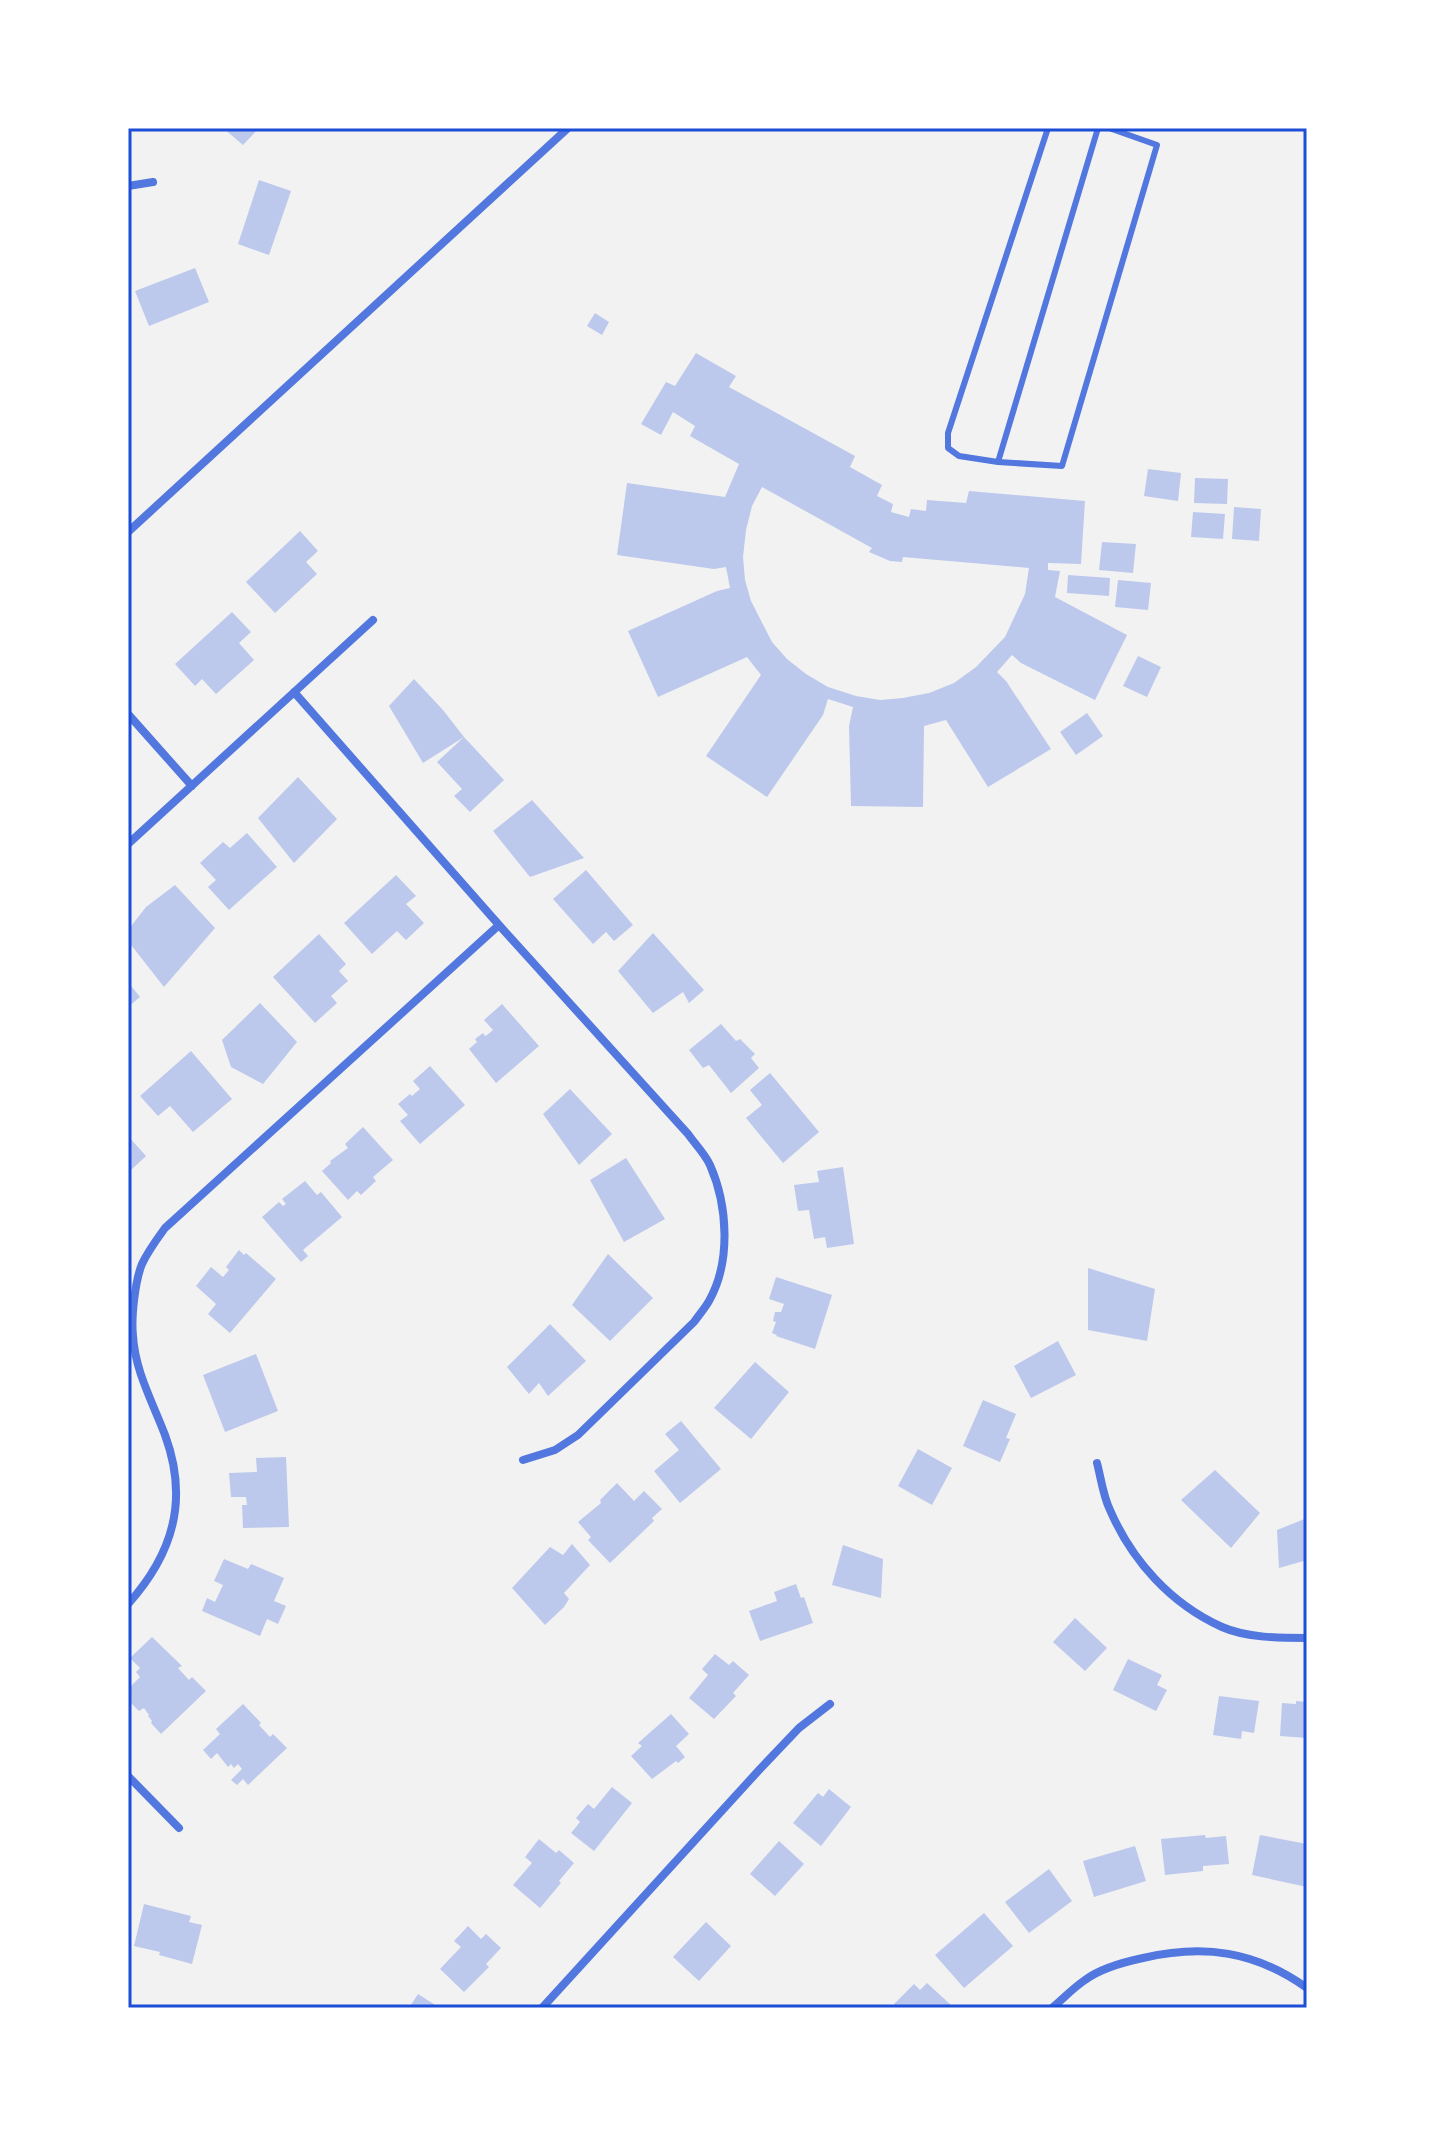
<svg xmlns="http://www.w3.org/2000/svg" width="1435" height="2136" font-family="'Work Sans',sans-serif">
<rect width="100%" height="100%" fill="#f2f2f2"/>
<path fill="#bdc9ec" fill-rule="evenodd" d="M223 128H259L243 145Z
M259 180 291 191 269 255 238 244Z
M195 268 209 302 149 326 135 291Z
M595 313 609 322 602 335 587 326Z
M696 353 736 376 729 387 855 456 850 467 882 485 877 496 893 504 891 512 909 517 911 509 926 511 927 500 966 503 969 491 1085 501 1081 564 1048 563V570L1060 571 1055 597 1127 635 1095 700 1021 663 1012 655 997 672 1006 681 1051 749 988 787 946 720 924 726 923 807 851 806 849 726 853 707 828 699 823 715 767 797 706 756 761 675 747 657 658 697 628 631 717 591 730 588 726 567 714 569 617 555 627 483 725 497 739 464 690 436 695 426 673 412 661 435 641 424 666 382 675 386ZM762 487 872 548 869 552 890 561 902 562 903 557 1029 568 1025 594 1005 637 976 667 954 683 929 693 903 698 880 700 856 696 828 687 806 674 787 659 772 642 751 601 745 580 743 557 746 530 752 506Z
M1148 469 1181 473 1178 501 1144 496Z
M1195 478 1228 479 1227 504 1194 503Z
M1234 507 1261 509 1259 541 1232 539Z
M1193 512 1225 514 1223 539 1191 537Z
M300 531 318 551 306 562 317 574 275 613 246 582Z
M1102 542 1136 544 1133 573 1099 570Z
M1068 575 1110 578 1109 596 1067 593Z
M1118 580 1151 583 1148 610 1115 607Z
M232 612 251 632 239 643 254 660 216 694 202 679 195 686 175 664Z
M1138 656 1161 667 1147 697 1123 686Z
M414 679 443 710 464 737 504 780 470 812 454 796 462 789 437 762 464 737 423 763 389 706Z
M1087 713 1103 736 1076 755 1060 732Z
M298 777 337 819 294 863 258 818Z
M532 800 584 858 530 877 493 831Z
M247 833 277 867 229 910 208 887 216 880 200 863 223 842 230 848Z
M586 870 633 925 614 941 606 932 593 944 553 899Z
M396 875 416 896 406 904 424 923 406 940 397 931 372 954 344 923Z
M175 885 215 928 164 987 128 941V930L146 907Z
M653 933 704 990 689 1003 683 992 653 1013 618 971Z
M319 934 346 964 339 971 348 981 331 996 337 1003 315 1023 273 977Z
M128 982 140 997 128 1007Z
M260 1003 297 1042 263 1084 231 1067 222 1040Z
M502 1004 539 1046 496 1083 469 1049 477 1042 475 1039 483 1033 485 1036 487 1035 493 1030 484 1020Z
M721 1024 736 1041 740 1039 755 1054 751 1058 759 1068 731 1093 709 1065 703 1068 689 1050Z
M191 1051 232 1099 193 1132 170 1106 158 1116 140 1096Z
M430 1066 465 1105 420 1144 400 1121 408 1115 398 1104 410 1094 412 1096 420 1089 413 1081Z
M770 1073 819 1132 783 1163 746 1118 762 1105 750 1090Z
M570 1089 612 1134 579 1165 543 1114Z
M363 1127 393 1160 373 1177 376 1181 361 1195 357 1191 348 1200 322 1171 331 1163 330 1161 348 1148 345 1144Z
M128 1136 146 1156 131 1170 128 1167Z
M626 1158 665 1219 624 1242 590 1180Z
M843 1167 854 1244 827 1248 825 1237 814 1239 809 1210 798 1211 794 1185 819 1182 817 1171Z
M305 1181 317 1195 321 1192 342 1217 303 1250 308 1256 301 1262 262 1217 279 1202 283 1206 286 1204 282 1199Z
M239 1250 244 1255 246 1253 276 1279 230 1333 208 1314 216 1304 196 1286 211 1267 223 1277 229 1270 226 1267Z
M608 1254 653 1298 610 1341 572 1305Z
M1088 1268 1155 1289 1147 1341 1088 1330Z
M776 1277 832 1295 815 1349 776 1336 777 1335 772 1333 776 1322 773 1321 775 1312H781L784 1304 769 1299Z
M550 1324 586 1361 548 1396 539 1383 529 1394 507 1367Z
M1058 1341 1076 1375 1031 1398 1014 1366Z
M256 1354 278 1411 225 1432 203 1375Z
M755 1362 789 1392 751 1439 714 1408Z
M983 1400 1016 1414 1006 1438 1010 1439 1000 1462 963 1446Z
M681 1421 721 1469 680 1503 654 1471 679 1450 665 1434Z
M918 1449 952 1468 932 1505 898 1486Z
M286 1457 289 1527 243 1528 242 1505H247L246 1497H231L229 1473 257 1472 256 1458Z
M1215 1470 1260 1513 1231 1548 1181 1500Z
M617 1483 634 1501 644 1491 662 1509 652 1518 654 1521 610 1563 588 1540 591 1537 578 1522 601 1503 600 1500Z
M1307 1518V1560L1279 1568 1277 1530Z
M572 1544 590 1565 564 1593 569 1599 564 1607 545 1625 512 1588 550 1547 563 1555Z
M843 1545 883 1559 881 1598 832 1585Z
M224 1559 248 1569 251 1564 284 1578 274 1601 286 1606 278 1624 267 1619 260 1636 202 1611 207 1598 215 1602 223 1585 214 1581Z
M796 1584 801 1598 804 1597 813 1623 760 1641 749 1611 777 1601 774 1592Z
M1075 1618 1107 1648 1085 1671 1053 1642Z
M152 1637 182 1666 178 1668 189 1680 192 1677 206 1691 161 1734 151 1723 152 1721 148 1716 149 1715 144 1708 139 1711 128 1700V1689L140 1677 136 1672 140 1668 130 1658Z
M715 1654 729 1665 733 1661 749 1675 733 1693 736 1696 714 1719 689 1698 708 1675 702 1669Z
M1128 1659 1162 1675 1157 1685 1167 1690 1156 1711 1113 1690Z
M1219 1696 1259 1701 1254 1733 1242 1731 1241 1739 1213 1735Z
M1296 1701 1307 1702V1738L1280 1736 1282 1703 1296 1704Z
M243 1704 261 1723 259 1725 270 1737 273 1734 287 1748 248 1785 243 1779 237 1785 231 1780 242 1769 238 1764 234 1768 231 1764 228 1767 217 1753 211 1759 203 1750 220 1734 216 1729Z
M671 1714 689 1734 676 1746 685 1757 678 1763 676 1761 652 1779 631 1756 642 1746 638 1743Z
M612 1787 632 1803 594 1851 571 1833 580 1822 576 1818 588 1804 594 1809Z
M829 1789 851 1807 821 1846 793 1823 818 1793 823 1797Z
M1205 1835 1206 1838 1226 1836 1229 1864 1203 1866V1871L1165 1875 1161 1839Z
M1260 1835 1307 1844V1887L1252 1875Z
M539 1839 556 1853 559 1850 574 1863 559 1881 561 1883 540 1908 513 1885 532 1863 525 1857Z
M779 1841 804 1864 775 1896 750 1874Z
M1135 1846 1146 1881 1094 1897 1083 1861Z
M1049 1869 1072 1901 1029 1933 1005 1902Z
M144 1904 191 1916 189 1922 202 1925 192 1964 159 1955 160 1952 134 1946Z
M984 1913 1013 1946 964 1988 935 1955Z
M706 1922 731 1946 699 1981 673 1957Z
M468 1926 481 1939 486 1934 501 1948 486 1964 489 1967 464 1992 440 1969 461 1947 454 1941Z
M927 1983 951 2005 948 2008H897L894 2004 914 1984 920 1990Z
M418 1994 440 2008H409Z"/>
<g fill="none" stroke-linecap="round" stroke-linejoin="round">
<path stroke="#5277de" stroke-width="6" d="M1048 128 948 433V448L959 456 998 462 1062 466 1157 145 1109 128
M998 462 1098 128"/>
<path stroke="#5277de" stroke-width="8" d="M128 186 153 182
M128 532 568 128
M294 692 499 925 688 1134C695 1144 705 1154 710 1165 728 1206 731 1262 709 1301 705 1308 699 1315 694 1322L578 1435 555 1450 523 1460
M128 714 192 786
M128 844 373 620
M1097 1463C1101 1478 1103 1496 1110 1510 1132 1561 1171 1604 1222 1627 1247 1638 1280 1638 1307 1638
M128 1604C173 1554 189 1500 165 1435 153 1403 135 1371 133 1336 131 1318 135 1281 142 1264 148 1251 157 1239 165 1228L499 925
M128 1776 179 1828
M542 2008 760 1769 799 1728 830 1704
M1052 2008C1063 1999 1073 1988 1085 1980 1101 1968 1124 1962 1143 1958 1204 1944 1255 1951 1307 1988"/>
</g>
<rect width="1435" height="2136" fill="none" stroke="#ffffff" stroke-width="260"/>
<rect x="130" y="130" width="1175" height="1876" fill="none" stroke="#1d4ed8" stroke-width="3"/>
</svg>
